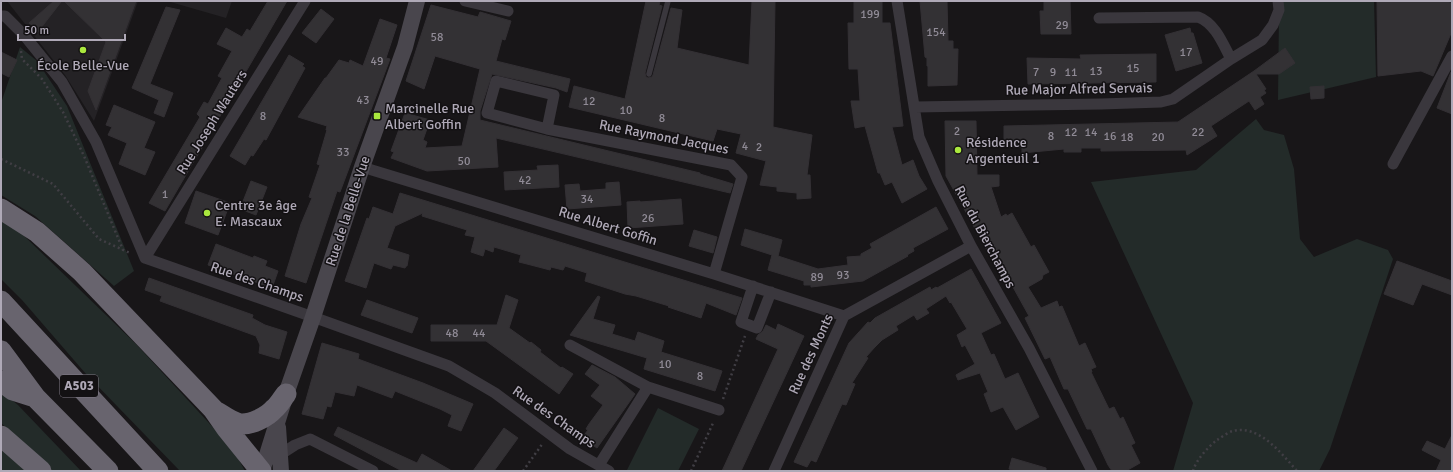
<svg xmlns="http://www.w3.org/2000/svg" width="1453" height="472" font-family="Signika,sans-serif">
<rect width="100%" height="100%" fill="#181618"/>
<path fill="#242225" d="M7 1H138L94 121 65 75Z
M167 1H232L226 18Z"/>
<path fill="#232b29" d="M1280 1H1374L1376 77 1278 100 1279 10Z
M20 47 37 61 67 106 134 271 114 286 35 216 1 195V103Z
M1256 119 1264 130 1284 135 1294 169 1300 239 1314 257 1357 239 1388 250 1393 259 1330 449 1319 471H1173L1193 403 1091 182 1196 170Z
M1 219 18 230 136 344 233 449 245 471H180L86 374 22 300 1 279Z
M1 391 18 405 81 471H51L1 423Z
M658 408 699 429 678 471H630L627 470Z
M1 436 41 471H1Z"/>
<path fill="#333134" stroke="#333034" d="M54 1 61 2 37 33 29 23Z
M64 1H136L96 110 88 91 106 42Z
M268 1H287L165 211 149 203 200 117 197 114 204 102 208 104 222 78 218 76 232 51 217 44 226 28 242 37 247 29 250 31Z
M646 1H660L659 5 662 6 645 73 646 77 648 78 652 77 653 75 671 8 682 10 677 48 749 65 752 1H775L773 127 812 135 807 175H810L811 198 797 199V193L777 191V187L760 185 766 161 736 153 741 134 717 129 713 141 569 107 574 86 625 99Z
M854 1H882V23H890L903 126 892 127 902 165 913 160 919 176 927 189 902 203 892 182 885 185 880 173H878L865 126 855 128 851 101H860L858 69H849L848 23H854Z
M920 1H947L948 41H953V49H958L957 85 928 86V66H927V58L925 57Z
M1044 1H1070L1071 34H1041L1040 11H1044Z
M1377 1H1450L1449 3H1452V31L1433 76 1421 71 1378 76Z
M431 5 478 17 480 12 511 21 505 40 502 39 496 61 570 79 567 92 556 88 492 74 480 111V120L700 173V174L733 184 730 193 496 138 498 167 427 171 391 158 394 152 391 151 405 113 430 120 423 140 427 142 425 148 462 146 480 69 435 56 424 89 406 81Z
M166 7 180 10 150 84 173 93 164 117 154 113 159 100 132 88Z
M321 9 334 19 316 43 302 33Z
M380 19 397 25 386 58 390 59 340 192 337 191 306 283 285 276 301 224 312 198 309 197 320 165 317 164 327 130H326L327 126 298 117 325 78H326L339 60 349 63 350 60 363 66Z
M1190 28 1191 33H1193L1202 63 1176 71 1165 35Z
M1285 48 1295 63 1279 74H1256L1266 89 1264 90 1266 93 1260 97 1264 104 1255 110 1249 101 1211 126 1217 136 1187 155 1186 150 1101 151V148H1081V152H1064V149L1022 153V147H1004V126L1178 122 1254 71Z
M1 52 17 60 9 77 1 73Z
M1156 54V82L1028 84 1027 58 1081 59 1080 55Z
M289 55 304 64 302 66 305 68 266 140 264 139 253 156 251 155 245 165 230 156Z
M1451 72H1452V114L1437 108Z
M1324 86V98L1311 99 1310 87Z
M114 105 155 122 144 148 155 152 145 175 119 164 127 143 108 135 112 127 106 125Z
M945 121H976L977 175H999V186L991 187 1001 217 1006 214 1007 216 1012 213 1031 247 1034 245 1049 272 1043 275 1042 279 1028 287 1041 308 1057 301 1059 307 1062 306 1079 346 1085 343 1096 367 1091 369 1092 372H1091L1109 409 1114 407 1120 419 1123 417 1135 443 1131 445 1140 463 1126 471H1112L1108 465 1091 429H1087L1068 389H1064L1050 357 1045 359 1025 318 1029 316 998 260 995 263 989 254 946 176Z
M558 165 559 187 505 190 504 172 538 170 537 166Z
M251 181 267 187 256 215 240 209Z
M619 182 621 205 567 209 565 185 579 184 580 191 606 189V183Z
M196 191 230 203 218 235 185 223Z
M400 193 742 298 736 315 706 303 701 318 668 307 669 306 636 296 625 294 585 281 587 273 565 266 563 270 551 267 550 270 527 264 519 262 521 255 494 247 493 252 485 249 483 256 471 252 475 237 465 235 467 230 422 216 423 213 395 226 387 248 409 255 407 266H406L405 268 393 265 391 269 374 263 366 288 345 281 367 218 369 219 373 207 393 214Z
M681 199 683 224 628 228 627 202 640 201V202Z
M936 207 948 229 913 248 914 251 907 255 908 256 863 281 811 287V285H804V281L768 270 772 255 741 245 745 229 782 240 778 256 818 269 848 265 847 257 861 256V254L872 248 870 244Z
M694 230 717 237 713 253 689 246Z
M216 244 253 258 254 256 267 261 265 266 278 271 272 288 208 265Z
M1397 261 1452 281V295L1422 284 1413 305 1384 294Z
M971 269 1001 323 981 333 991 355 994 354 1005 379 1018 373 1039 417 1016 430 1003 407 991 412 984 394 988 392 980 373 958 380 956 375 975 364 965 345 962 347 957 335 967 329 951 302 950 303 946 296 926 309 929 313 917 320 914 315 896 326 898 330 882 340 875 347 866 357 868 358 852 383 855 384 846 405 842 404 816 462 811 460 807 467 794 462 849 343 868 322 870 323 875 318 930 287 931 290 936 287 937 288Z
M149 278 253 315 252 318 265 325 287 332 279 359 259 353 260 345 256 336 160 301 162 296 145 290Z
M506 295 518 300 509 328 530 343 531 342 541 350 540 352 561 368 562 367 573 374 559 394 486 341H431V325H497Z
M598 296 600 297 593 319 615 325 612 334 635 341 638 332 664 341 661 352 722 371 715 391 644 369 647 358 570 335Z
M367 300 418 318 412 333 361 315Z
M778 324 804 336 741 471H722L778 349 756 339 758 335 763 331 766 325 776 330Z
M322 343 359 354 358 359 423 383 473 404 461 431 448 426 452 415 440 409 395 391 392 398 357 385 354 396 335 392 331 407 327 406 323 419 302 414Z
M592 365 615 377 635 394 597 448 582 438 588 430 586 429 589 424 603 405 591 396 600 385 585 374Z
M338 427 417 463 422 454 452 471H402L334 435Z
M504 428 518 438 494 471H473Z
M1452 435V471H1436L1441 460 1422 450 1427 441 1445 449Z
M1012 458 1046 468V471H1016L1009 469Z"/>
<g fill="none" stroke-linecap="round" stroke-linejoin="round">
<path stroke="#403e44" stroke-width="2.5" stroke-dasharray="2 3" stroke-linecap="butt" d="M21 51 22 59 42 79 63 112 84 156 123 250
M1 159 53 184 99 239 130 253
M723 399 745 336
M523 471 543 443
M691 471 714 421
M1193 471C1196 460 1208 447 1217 440 1222 437 1228 432 1233 431 1259 424 1282 454 1297 471"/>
<path stroke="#3a373d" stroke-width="5.5" d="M649 74 668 1"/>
<path stroke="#3a373d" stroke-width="11" d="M465 1 508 11
M897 1 919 137 938 181 971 246 1029 348 1092 471
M1 16H5L24 35 62 82 96 142 145 258 313 317 449 366 495 393 570 449 609 471
M1099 18 1198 17C1215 23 1223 44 1231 59
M915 107 1101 104 1161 102 1173 99 1231 59 1262 40 1273 25 1279 10 1278 1
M547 129 554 95 496 81 487 113 547 129 731 165 742 177 714 274
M1393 164 1452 56
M362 167 714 274 844 316
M145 258 305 1
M753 286 741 322 757 328 771 292
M570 345 648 387 599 465
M648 387 719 410
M281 454 295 445 310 439 373 471
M774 471 844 316 971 246"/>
<path stroke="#49464d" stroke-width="16" d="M278 427 281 471
M262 471 286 394 313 317 362 167 405 47 417 1"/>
<path stroke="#68646e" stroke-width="21" d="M1 209 37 232 82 272 213 409 227 429 261 471
M1 301 158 471
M1 351 35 397 108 471
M1 381 13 390 35 397
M217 412C224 416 231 422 240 424 251 425 267 417 274 409 279 405 282 399 286 394
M1 436 41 471"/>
</g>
<g fill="#aae83e" stroke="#131113" stroke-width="1.5">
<circle cx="83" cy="50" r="4"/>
<rect x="373" y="112" width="8" height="8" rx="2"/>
<circle cx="958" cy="150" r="4"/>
<circle cx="207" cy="213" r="4"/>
</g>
<g text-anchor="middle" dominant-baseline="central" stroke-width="3" stroke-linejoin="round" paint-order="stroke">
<g font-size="12" fill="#908b96">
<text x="870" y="14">199</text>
<text x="1062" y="25">29</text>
<text x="936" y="32">154</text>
<text x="437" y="37">58</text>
<text x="1186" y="52">17</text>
<text x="377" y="61">49</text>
<text x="1133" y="68">15</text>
<text x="1096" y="71">13</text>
<text x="1036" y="72">7</text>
<text x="1053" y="72">9</text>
<text x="1071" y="72">11</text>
<text x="363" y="100">43</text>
<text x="589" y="101">12</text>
<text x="626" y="110">10</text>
<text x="263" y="116">8</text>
<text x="662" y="118">8</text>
<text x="957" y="131">2</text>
<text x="1071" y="132">12</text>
<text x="1091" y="132">14</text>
<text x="1198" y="132">22</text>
<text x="1051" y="136">8</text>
<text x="1110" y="136">16</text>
<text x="1127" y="137">18</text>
<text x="1158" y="137">20</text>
<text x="745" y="146">4</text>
<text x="759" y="147">2</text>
<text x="343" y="152">33</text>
<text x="464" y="161">50</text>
<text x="525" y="180">42</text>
<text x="165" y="194">1</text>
<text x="587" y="199">34</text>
<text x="648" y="218">26</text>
<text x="843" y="275">93</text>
<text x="817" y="277">89</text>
<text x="452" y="333">48</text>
<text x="479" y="333">44</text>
<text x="665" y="364">10</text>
<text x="700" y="376">8</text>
</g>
<rect fill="#131113" stroke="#807b86" stroke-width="1" x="60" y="375" width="38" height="22" rx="3"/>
<g font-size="13" font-weight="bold" fill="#afa9b7">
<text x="79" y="386">A503</text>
</g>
<g font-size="14" fill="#afa9b7" stroke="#131113" text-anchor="start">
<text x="83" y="65" text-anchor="middle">École Belle-Vue</text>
<text x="385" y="108">Marcinelle Rue<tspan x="385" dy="16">Albert Goffin</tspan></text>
<text x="966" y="142">Résidence<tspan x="966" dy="16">Argenteuil 1</tspan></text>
<text x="215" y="205">Centre 3e âge<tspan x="215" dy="16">E. Mascaux</tspan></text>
</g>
<g font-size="14" fill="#afa9b7" stroke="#131113">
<text transform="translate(1079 89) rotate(-1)">Rue Major Alfred Servais</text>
<text transform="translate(212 122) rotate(-58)">Rue Joseph Wauters</text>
<text transform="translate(664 137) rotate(11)">Rue Raymond Jacques</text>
<text transform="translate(348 211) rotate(-72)">Rue de la Belle-Vue</text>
<text transform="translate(608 226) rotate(17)">Rue Albert Goffin</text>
<text transform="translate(985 237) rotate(62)">Rue du Bierchamps</text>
<text transform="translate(257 282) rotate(19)">Rue des Champs</text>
<text transform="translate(811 354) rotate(-65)">Rue des Monts</text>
<text transform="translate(554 417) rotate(35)">Rue des Champs</text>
</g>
</g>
<rect width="1453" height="472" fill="none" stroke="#afa9b7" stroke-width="4"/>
<path d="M18 34v6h107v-6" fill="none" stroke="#afa9b7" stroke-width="2"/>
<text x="24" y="34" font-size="12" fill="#afa9b7" stroke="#131113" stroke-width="3" paint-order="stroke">50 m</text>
</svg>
